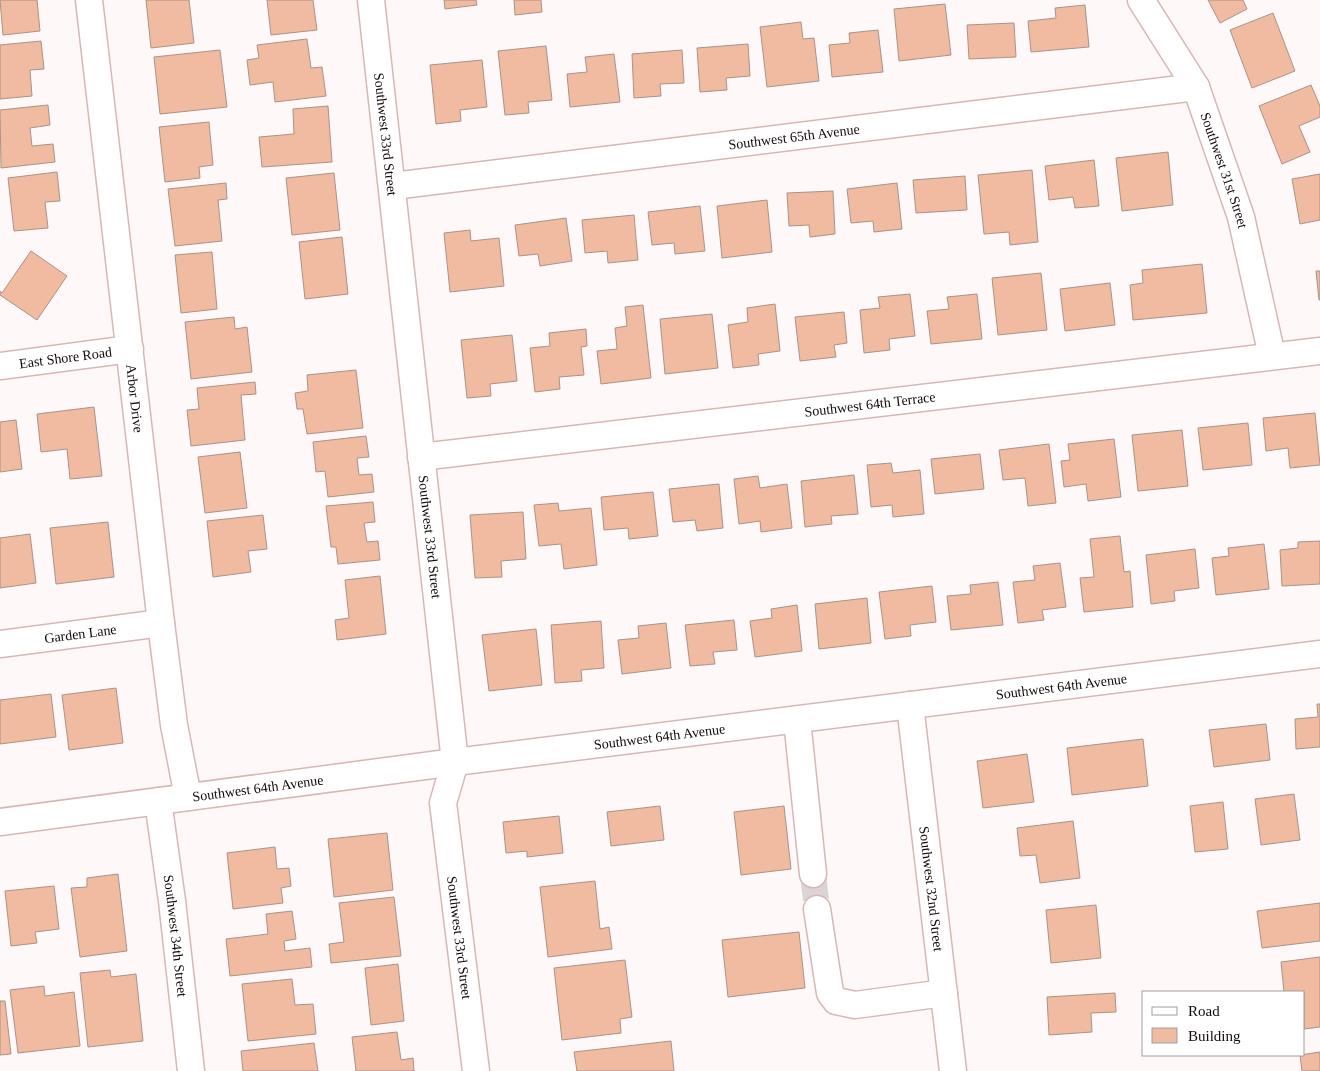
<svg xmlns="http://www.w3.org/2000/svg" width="1320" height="1071" font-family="'Times New Roman',serif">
<rect width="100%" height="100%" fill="#fff8f8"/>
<path fill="#f0bba1" stroke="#aa9286" d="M0 0H37L40 31 3 35Z
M146 0H189L194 43 151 48Z
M267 0H313L317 30 271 35Z
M444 0H476L477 5 445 9Z
M514 0H541L542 12 515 15Z
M1208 0H1243L1247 9 1220 23Z
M945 4 951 55 899 61 894 9Z
M1085 5 1089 47 1031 52 1028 21 1056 18 1055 8Z
M1273 13 1295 71 1252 88 1230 30Z
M801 22 803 39 814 38 819 81 767 87 760 27Z
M1014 23 1016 57 969 59 967 25Z
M878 30 883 72 832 77 829 45 850 43 849 33Z
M307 39 311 68 322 67 326 96 275 102 273 82 250 85 247 60 259 58 257 45Z
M41 41 44 69 30 70 32 96 0 99V45Z
M748 44 750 76 726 78 727 90 700 92 697 48Z
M546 46 552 100 528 102 529 113 505 115 498 51Z
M220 50 227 107 160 114 154 57Z
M682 50 684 83 660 84 661 96 634 98 632 54Z
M614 54 620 102 570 107 567 74 587 72 585 57Z
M482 60 487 107 460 110 461 121 436 124 430 65Z
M1311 85 1320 106V117L1299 126 1310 152 1282 164 1259 106Z
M48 105 50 125 30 128 32 146 53 144 55 162 1 168 0 110Z
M328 106 332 162 262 167 259 137 294 134 293 109Z
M209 122 213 165 199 167 200 178 165 182 159 127Z
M1168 152 1173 205 1122 211 1116 158Z
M1094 160 1099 206 1075 208 1073 197 1049 200 1045 166Z
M1032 170 1038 242 1010 245 1009 232 984 234 978 175Z
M57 172 60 201 45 202 48 228 14 231 8 178Z
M334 173 340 230 292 235 286 178Z
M1320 174V220L1300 224 1292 179Z
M965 176 967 210 916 213 913 180Z
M226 183 227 199 218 200 222 241 175 246 168 189Z
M897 183 902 229 874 232 873 221 851 223 847 189Z
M833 191 835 234 810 237 809 225 789 226 787 193Z
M767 200 772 252 722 258 717 206Z
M700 206 705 251 675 254 674 243 652 245 648 212Z
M634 215 638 260 608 263 607 251 585 253 582 220Z
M566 218 572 261 540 266 538 254 519 256 515 225Z
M470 230 471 241 499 238 504 286 450 292 444 233Z
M342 237 348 294 305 299 299 242Z
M31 251 67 276 37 320 0 295V291L2 293Z
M212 252 217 309 181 313 175 255Z
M1202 264 1207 313 1133 320 1130 285 1143 283 1142 270Z
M1316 271H1320V300H1319Z
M1041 273 1047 330 998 335 992 278Z
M1110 283 1115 325 1065 331 1060 289Z
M910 294 915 336 889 339 890 350 864 353 860 310 880 308 878 297Z
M977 294 982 339 931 344 927 311 949 309 947 297Z
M775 304 780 351 758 354 759 365 733 368 728 325 748 322 747 308Z
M643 305 651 378 601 384 597 351 617 349 615 328 627 326 625 307Z
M844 312 847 343 834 345 836 357 800 361 795 317Z
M712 314 718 368 665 374 660 319Z
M234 317 235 329 247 327 252 372 191 379 185 322Z
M586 329 587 346 581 347 584 375 559 377 560 389 535 392 530 348 550 346 549 333Z
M512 335 517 381 490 384 491 396 467 398 461 340Z
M356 370 363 428 307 434 303 409H297L295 393 308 391 307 375Z
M255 382 256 394 241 395 245 440 191 446 187 410 199 409 197 388Z
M94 407 102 476 70 479 67 449 41 452 37 414Z
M1315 413 1320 465 1290 468 1288 448 1266 451 1263 418Z
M16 420 22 469 0 472V422Z
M1248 423 1252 465 1203 470 1198 428Z
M1182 430 1188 486 1138 491 1132 435Z
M366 436 369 457 357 458 359 475 372 474 374 492 328 497 325 471 316 472 313 442Z
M1114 439 1121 497 1088 501 1086 484 1064 487 1061 461 1070 460 1068 444Z
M1049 444 1056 503 1028 506 1025 478 1003 480 999 450Z
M240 452 247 508 205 513 198 457Z
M980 454 984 489 935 494 931 459Z
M891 463 893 473 920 470 924 514 893 517 892 505 871 507 867 465Z
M854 475 858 514 831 516 832 524 805 527 801 481Z
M758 476 760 488 787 484 792 528 761 532 760 521 739 524 734 479Z
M719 484 723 528 697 531 695 520 673 522 669 489Z
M653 492 658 536 629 539 628 528 604 530 601 497Z
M373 502 375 522 364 523 367 542 378 541 380 560 338 564 336 547H331L326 506Z
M558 503 559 511 591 508 597 565 564 569 561 544 539 546 534 505Z
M523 512 526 559 501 561 502 577 475 578 470 515Z
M263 515 267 549 248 551 251 572 213 577 207 521Z
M108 522 114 577 56 584 50 528Z
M30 534 36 583 0 588V538Z
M1120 536 1124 572 1130 571 1133 607 1084 612 1080 578 1094 577 1090 539Z
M1320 541V584L1282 586 1280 550 1298 548V542Z
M1264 544 1269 589 1216 595 1212 558 1229 556 1228 548Z
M1195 549 1199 588 1174 591 1175 601 1151 604 1146 555Z
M1060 563 1066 607 1042 610 1044 620 1018 623 1013 582 1035 580 1033 566Z
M380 576 386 634 337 640 335 620 349 618 345 580Z
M998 582 1003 625 951 630 947 596 971 594 970 585Z
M932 586 936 622 910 625 911 636 885 639 879 592Z
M867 598 871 643 819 649 815 604Z
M797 605 802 651 755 657 750 621 772 618 771 609Z
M734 620 737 650 713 652 715 664 690 666 685 625Z
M601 621 604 668 581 670 582 681 555 683 551 625Z
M666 623 671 668 622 674 618 640 639 638 638 626Z
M536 629 542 685 489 691 482 635Z
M116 688 123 743 69 750 62 695Z
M51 694 56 737 0 744V700Z
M1317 704H1320V747L1296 749 1295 719 1318 717Z
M1266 724 1270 760 1214 767 1209 730Z
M1143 739 1148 786 1072 795 1067 748Z
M1027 754 1034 802 983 808 977 761Z
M1294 794 1300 840 1261 845 1255 799Z
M1223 802 1228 849 1195 852 1190 806Z
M660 806 664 840 611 846 607 812Z
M784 806 791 869 741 875 734 812Z
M559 816 563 853 527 857V851L506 853 503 822Z
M1073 821 1080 878 1040 883 1036 855 1020 856 1017 828Z
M387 833 393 890 334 897 328 839Z
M275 847 277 869 289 868 291 886 281 888 283 903 233 909 227 853Z
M118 874 127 951 80 957 71 888 87 887V878Z
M595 881 600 929 609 927 612 949 548 957 540 887Z
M54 886 59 929 35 932 37 943 11 946 5 891Z
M394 897 401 956 331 963 329 944 344 942 339 903Z
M1320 903V941L1262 948 1257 911Z
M1096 905 1101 958 1051 963 1046 910Z
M292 911 296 939 284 941 285 951 310 948 312 967 230 976 226 939 268 934 266 914Z
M799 932 805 988 728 997 722 940Z
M1320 957V1027L1304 1029V992H1284L1281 962Z
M625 960 632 1017 620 1019 621 1033 562 1040 554 968Z
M398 964 404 1021 371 1025 365 968Z
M110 970 111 977 136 974 143 1041 88 1047 80 973Z
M292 979 295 1005 313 1004 316 1034 248 1041 242 984Z
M44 986 45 996 74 992 80 1046 18 1053 10 990Z
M1115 993 1116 1012 1091 1013 1092 1032 1049 1035 1047 997Z
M0 1001H5L11 1054 0 1055Z
M397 1032 401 1060 413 1058 414 1071H356L352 1037Z
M671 1041 674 1071H577L574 1052Z
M314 1043 318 1071H243L241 1051Z
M1320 1052V1071H1302L1300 1055Z"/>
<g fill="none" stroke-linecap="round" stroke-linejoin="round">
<path stroke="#dcd4d4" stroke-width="26" stroke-dasharray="26 13" stroke-linecap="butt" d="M813 874 817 909"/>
<defs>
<g id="minor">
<path id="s1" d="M89 0 161 623 174 725 188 797"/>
<path id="s2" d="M371 0 455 762 443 803 476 1071"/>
<path id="s3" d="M1141 0 1196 87 1241 217 1272 356"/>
<path id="s4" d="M393 186 1196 87"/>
<path id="s5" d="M0 366 130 349"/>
<path id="s6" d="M421 457 1320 351"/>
<path id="s7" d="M0 644 161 623"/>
<path id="s8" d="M910 705 953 1071"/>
<path d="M797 720 813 874"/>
<path id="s9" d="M158 801 172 901 191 1071"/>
<path id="s10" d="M0 822 455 762 1320 654"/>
<path d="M817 909 830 993 836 1001 855 1005 944 993"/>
</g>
</defs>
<use href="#minor" stroke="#d5b8b5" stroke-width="29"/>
<use href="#minor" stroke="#fff" stroke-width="26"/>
</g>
<g text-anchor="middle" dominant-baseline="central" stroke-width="4" stroke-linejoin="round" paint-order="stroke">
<g font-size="14" fill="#130a09" stroke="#fff">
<text stroke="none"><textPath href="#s2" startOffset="135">Southwest 33rd Street</textPath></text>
<text stroke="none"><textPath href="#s4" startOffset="404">Southwest 65th Avenue</textPath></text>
<text stroke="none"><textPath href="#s3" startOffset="191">Southwest 31st Street</textPath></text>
<text stroke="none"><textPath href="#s5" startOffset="66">East Shore Road</textPath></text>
<text stroke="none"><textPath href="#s1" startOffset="401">Arbor Drive</textPath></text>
<text stroke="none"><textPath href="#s6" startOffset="452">Southwest 64th Terrace</textPath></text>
<text stroke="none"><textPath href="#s2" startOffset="540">Southwest 33rd Street</textPath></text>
<text stroke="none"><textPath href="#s7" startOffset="81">Garden Lane</textPath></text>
<text stroke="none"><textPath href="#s10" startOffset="1070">Southwest 64th Avenue</textPath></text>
<text stroke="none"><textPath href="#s10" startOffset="665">Southwest 64th Avenue</textPath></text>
<text stroke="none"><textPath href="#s10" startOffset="260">Southwest 64th Avenue</textPath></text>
<text stroke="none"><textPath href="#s8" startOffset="185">Southwest 32nd Street</textPath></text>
<text stroke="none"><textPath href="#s9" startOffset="136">Southwest 34th Street</textPath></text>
<text stroke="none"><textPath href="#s2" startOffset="945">Southwest 33rd Street</textPath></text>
</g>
</g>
<rect x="1142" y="991" width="162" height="65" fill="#ffffff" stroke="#a19d9d"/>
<rect x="1152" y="1007" width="25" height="8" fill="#ffffff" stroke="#a19d9d"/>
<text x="1188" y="1016" font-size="15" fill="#130a09">Road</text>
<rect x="1152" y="1028" width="25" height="15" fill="#f0bba1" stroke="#a19d9d"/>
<text x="1188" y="1041" font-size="15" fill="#130a09">Building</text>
</svg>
